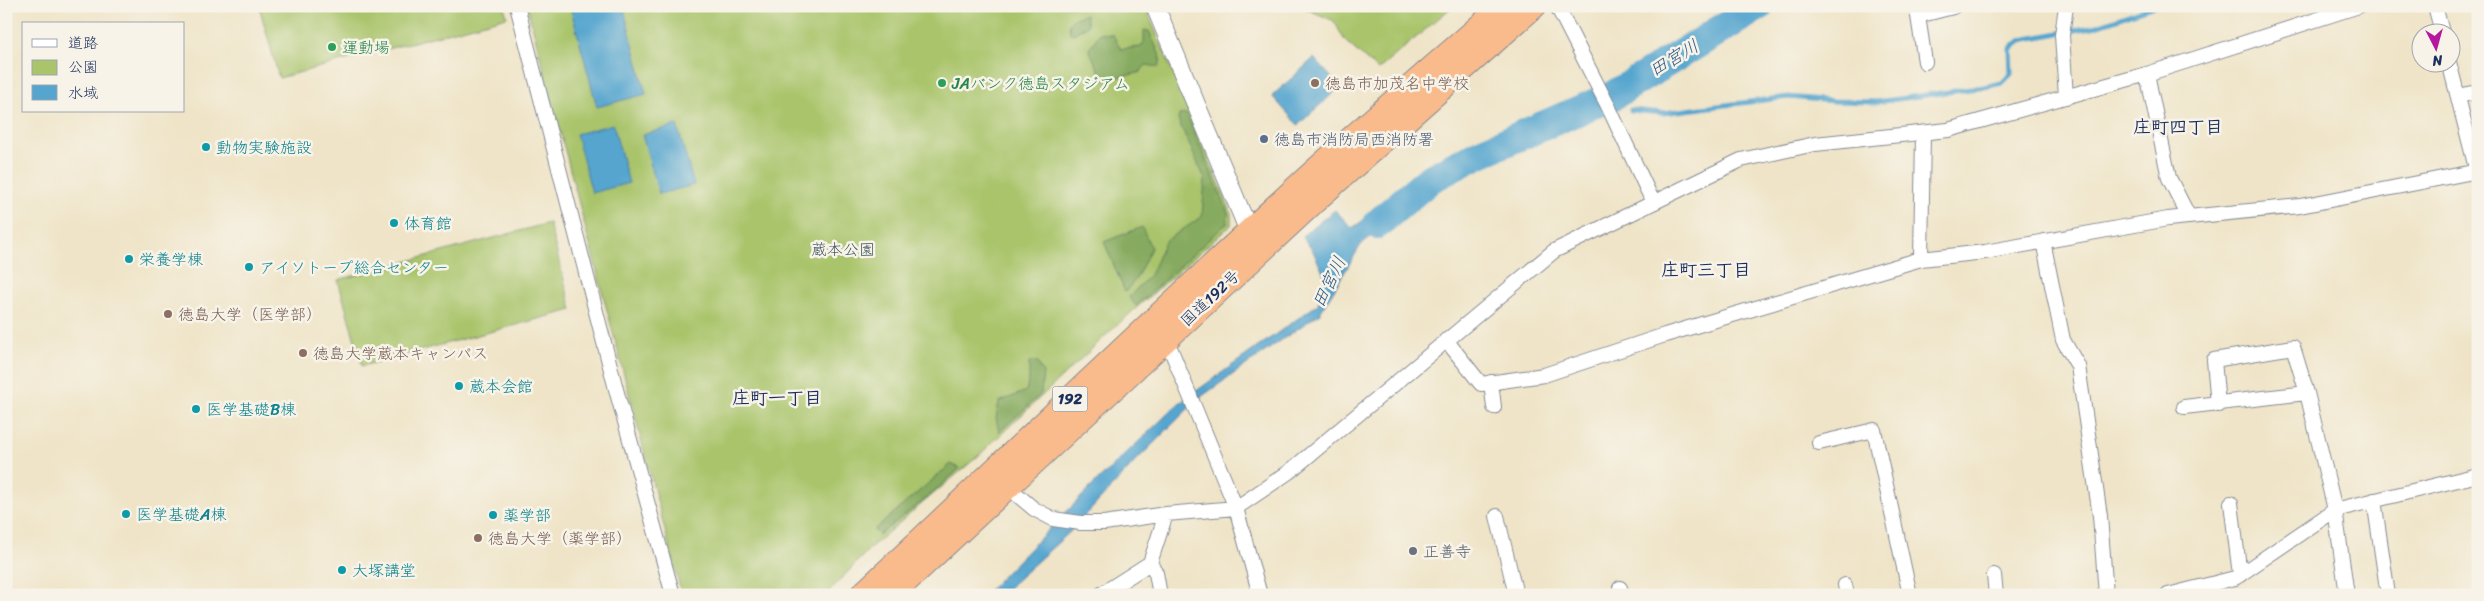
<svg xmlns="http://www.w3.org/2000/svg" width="2484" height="601" font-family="Sriracha,'Klee One',sans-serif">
<rect width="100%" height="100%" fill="#f7f3e8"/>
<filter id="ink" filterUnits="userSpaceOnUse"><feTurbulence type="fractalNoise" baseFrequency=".02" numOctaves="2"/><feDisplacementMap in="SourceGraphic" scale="10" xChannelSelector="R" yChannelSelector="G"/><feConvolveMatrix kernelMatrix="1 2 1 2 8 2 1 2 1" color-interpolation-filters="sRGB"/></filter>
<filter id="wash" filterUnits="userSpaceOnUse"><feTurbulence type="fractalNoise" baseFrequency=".0096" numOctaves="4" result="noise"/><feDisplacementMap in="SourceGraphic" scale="20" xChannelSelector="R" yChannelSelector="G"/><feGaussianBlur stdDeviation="1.12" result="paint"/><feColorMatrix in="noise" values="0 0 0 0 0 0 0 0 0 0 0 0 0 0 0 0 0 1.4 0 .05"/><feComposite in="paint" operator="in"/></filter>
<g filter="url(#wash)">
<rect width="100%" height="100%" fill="#efe4c7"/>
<path fill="#a9c46a" stroke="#627a64" d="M259 6H504L507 17 279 78Z
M527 6H1145L1231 212V225L1118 324 977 457 872 546 826 595H682Z
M1300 6H1453L1378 70 1345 41 1334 21Z
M549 223 572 310 362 366 338 280Z"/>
<path fill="#86aa5e" stroke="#506c5e" d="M1086 15 1088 25 1074 34 1070 33 1069 24C1074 17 1078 16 1086 15Z
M1144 30 1149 31 1161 58 1159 67 1146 65 1139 73 1103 80 1089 49 1100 33 1113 35 1121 49 1141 47 1144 42Z
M1187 114 1228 213 1227 223 1136 306 1129 297 1150 275 1165 241 1202 217 1205 179 1178 120 1179 115Z
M1142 227 1151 248 1136 279 1125 292 1104 242Z
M1029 362H1037L1043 373 1041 394 999 432 996 418 999 402 1026 391 1029 378Z
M951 464 960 468 927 498 879 535 874 530Z"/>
<path fill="#55a5cf" stroke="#386a96" d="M570 6H623L646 94 597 107Z
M1314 58 1340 87 1298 125 1272 96Z
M613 124 629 183 592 193 576 134Z
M677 125 694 185 659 194 642 135Z
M1404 193 1413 207 1362 243 1320 313 1198 399 1134 463 1072 530 1012 584 1005 595H984L1094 484 1178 404 1318 304 1325 277 1313 251 1302 236 1335 210 1352 228Z"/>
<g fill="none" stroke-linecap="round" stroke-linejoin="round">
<path stroke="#55a5cf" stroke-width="5" d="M1612 96 1619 102
M1631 110 1663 113 1788 97 1833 101 1876 102 1984 87 2002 83 2011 74 2010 49 2021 40 2097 26 2154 6"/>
<path stroke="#55a5cf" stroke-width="30" d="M1377 224 1430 179 1478 154 1612 96 1759 6"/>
</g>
</g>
<g filter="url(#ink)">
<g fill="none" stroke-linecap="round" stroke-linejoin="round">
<defs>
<path id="minor" d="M517 6 617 393 673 595
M1557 6 1608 106 1653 202
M2066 6 2062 35 2066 97
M2435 6 2442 32
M1925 62 1918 16 1953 7
M2449 62 2478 176
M2147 74 2169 178 2189 217
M2458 96 2478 92
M2043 241 2063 340 2078 366 2100 516 2106 595
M1921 259 1923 133
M1166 338 1236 508 1260 595
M1446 340 1481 384 1544 375 1665 335 1921 259 1985 252 2168 219 2300 206 2478 171
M1491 382 1494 407
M2218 405 2214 360 2293 347 2307 393
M2184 407 2307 393 2335 510 2347 595
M1819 443 1874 430 1910 595
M1002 482 1034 509 1053 519 1081 523H1104L1166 514 1236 508 1289 472 1554 251 1741 160 1815 144 1948 130 2147 74 2359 6
M2374 500 2388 595
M2231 503 2240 575
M1497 516 1516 595
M1150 563 1156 573 1160 595
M1994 575 1996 595
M1845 585 1847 595
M1620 588 1622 595
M1100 595 1150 563 1166 514
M2168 595 2235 578 2335 510 2478 475"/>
<path id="tertiary" d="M1155 6 1253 241"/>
<path id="trunk" d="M862 595C1010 457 1156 316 1306 179 1371 120 1438 64 1503 6
M891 595 1321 195 1534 6"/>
</defs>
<use href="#minor" stroke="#858a92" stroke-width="16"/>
<use href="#tertiary" stroke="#858a92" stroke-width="20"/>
<use href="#trunk" stroke="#858a92" stroke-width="26"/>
<use href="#minor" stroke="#fff" stroke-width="14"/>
<use href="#tertiary" stroke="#fff" stroke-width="18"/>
<use href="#trunk" stroke="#fabb8c" stroke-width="24"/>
</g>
</g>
<g fill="#2e9e5b" stroke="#f7f3e8" stroke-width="2">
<circle cx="332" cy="47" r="5"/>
<circle cx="942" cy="83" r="5"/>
</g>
<g fill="#8d6e63" stroke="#f7f3e8" stroke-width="2">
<circle cx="1315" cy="83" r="5"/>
<circle cx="168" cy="314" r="5"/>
<circle cx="303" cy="353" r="5"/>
<circle cx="478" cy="538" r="5"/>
</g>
<circle fill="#5c6f8a" stroke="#f7f3e8" stroke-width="2" cx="1264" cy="139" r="5"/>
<g fill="#0f9aa8" stroke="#f7f3e8" stroke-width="2">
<circle cx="206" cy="147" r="5"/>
<circle cx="394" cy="223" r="5"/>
<circle cx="129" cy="259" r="5"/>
<circle cx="249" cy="267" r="5"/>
<circle cx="459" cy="386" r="5"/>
<circle cx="196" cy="409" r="5"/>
<circle cx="126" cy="514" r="5"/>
<circle cx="493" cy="515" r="5"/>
<circle cx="342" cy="570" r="5"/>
</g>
<circle fill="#6b7280" stroke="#f7f3e8" stroke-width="2" cx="1413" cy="551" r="5"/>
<g text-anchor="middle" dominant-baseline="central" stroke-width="5" stroke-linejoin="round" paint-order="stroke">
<rect fill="#f7f3e8" stroke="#5d6a87" stroke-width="1" x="1052.5" y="386.5" width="35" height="25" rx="4"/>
<g font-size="15" font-weight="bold" fill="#1b2f5e">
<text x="1070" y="399">192</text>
</g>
<g font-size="16" fill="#27864d" stroke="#f7f3e8" text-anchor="start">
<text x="342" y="47">運動場</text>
<text x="952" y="83">JAバンク徳島スタジアム</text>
</g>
<g font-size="16" fill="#785e54" stroke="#f7f3e8" text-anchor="start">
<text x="1325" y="83">徳島市加茂名中学校</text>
<text x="178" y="314">徳島大学（医学部）</text>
<text x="313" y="353">徳島大学蔵本キャンパス</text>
<text x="488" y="538">徳島大学（薬学部）</text>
</g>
<g font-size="16" fill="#4e5e75" stroke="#f7f3e8" text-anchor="start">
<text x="1274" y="139">徳島市消防局西消防署</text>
</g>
<g font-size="16" fill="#0d838f" stroke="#f7f3e8" text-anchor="start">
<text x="216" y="147">動物実験施設</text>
<text x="404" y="223">体育館</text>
<text x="139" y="259">栄養学棟</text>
<text x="259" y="267">アイソトープ総合センター</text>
<text x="469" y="386">蔵本会館</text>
<text x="206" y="409">医学基礎B棟</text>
<text x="136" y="514">医学基礎A棟</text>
<text x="503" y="515">薬学部</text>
<text x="352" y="570">大塚講堂</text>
</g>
<g font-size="16" fill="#3e5461" stroke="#f7f3e8">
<text x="843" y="249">蔵本公園</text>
</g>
<g font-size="16" fill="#1b2f5e" stroke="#f7f3e8">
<text transform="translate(1210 298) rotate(-43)">国道192号</text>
</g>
<g font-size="16" fill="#5b616d" stroke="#f7f3e8" text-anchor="start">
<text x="1423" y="551">正善寺</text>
</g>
<g font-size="18" font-style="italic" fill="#2f5886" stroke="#f7f3e8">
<text transform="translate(1674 58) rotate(-31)">田宮川</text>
<text transform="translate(1329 282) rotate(-64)">田宮川</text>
</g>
<g font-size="18" font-weight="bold" fill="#1b2f5e" stroke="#f7f3e8">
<text x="2178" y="127">庄町四丁目</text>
<text x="1706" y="270">庄町三丁目</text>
<text x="777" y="398">庄町一丁目</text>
</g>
</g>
<rect width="2484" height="601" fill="none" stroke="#f7f3e8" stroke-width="25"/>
<rect x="22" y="22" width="162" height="90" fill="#f7f3e8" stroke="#9fa5b1"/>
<rect x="32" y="39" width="25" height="8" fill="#ffffff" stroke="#9fa5b1"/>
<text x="68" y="48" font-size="15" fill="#1b2f5e">道路</text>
<rect x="32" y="60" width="25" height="15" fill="#a9c46a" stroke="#9fa5b1"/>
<text x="68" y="72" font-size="15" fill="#1b2f5e">公園</text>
<rect x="32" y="85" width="25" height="15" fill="#55a5cf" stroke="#9fa5b1"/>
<text x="68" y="98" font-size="15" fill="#1b2f5e">水域</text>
<g transform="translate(2436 48) rotate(174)"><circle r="24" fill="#f7f3e8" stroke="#9fa5b1"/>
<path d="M0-4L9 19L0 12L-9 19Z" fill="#b5179e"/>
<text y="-8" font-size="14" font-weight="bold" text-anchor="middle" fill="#1b2f5e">N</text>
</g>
</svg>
